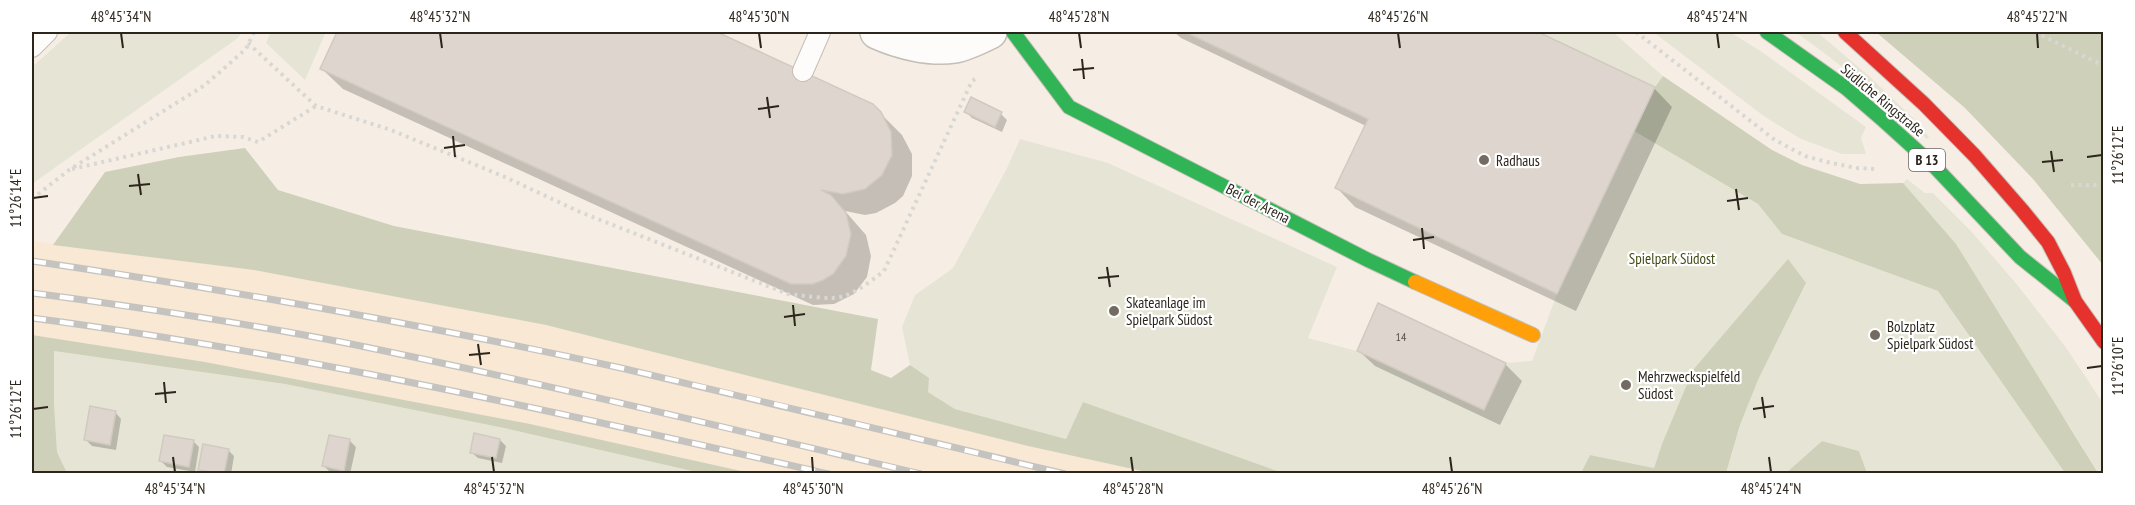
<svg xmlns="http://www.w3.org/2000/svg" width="2135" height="505" font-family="'PT Sans Narrow',sans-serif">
<rect width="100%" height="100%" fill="#f6eee5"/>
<path fill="#f9e8d4" d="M32 241 254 270 546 325 1028 446 1151 473H750L530 424 205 362 32 335Z"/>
<path fill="#e6e5d5" d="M71 32H242L238 38 32 184V67Z
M271 32H320L325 34 305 80 266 43Z
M1538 32H1613L1663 76 1655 87Z
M1653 32H1730L1762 52 1866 127 1861 138 1866 154H1842L1801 139 1765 117Z
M1795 32H1817L1869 76 1915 120 1929 137 1927 139C1884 101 1842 64 1795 32Z
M1634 131 1758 204 1782 234 1938 291 2065 473H1867L1859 451 1822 441 1786 473H1726L1740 425 1758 380 1806 283 1662 444 1654 468 1590 455 1581 473H1283L1083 402 1066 439 955 409 928 392V378L910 365 902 327 915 295 953 268 1006 170 1020 139 1108 163 1337 267 1308 338 1357 351 1484 410 1506 363 1532 361 1557 294Z
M1907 179 1925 193H1933L1971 231 2019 287 2065 346 2103 403V473H2098L2072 430 1903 183Z
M54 351 285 384 504 428 701 473H67L57 452 54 403Z"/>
<path fill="#ced0b9" d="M1876 32H2103V265L2033 179 1965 108Z
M1663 76 1772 150 1802 165 1860 184 1903 183 1956 244 2098 473H2065L1938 291 1782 234 1758 204 1634 131 1655 87Z
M245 148 278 190 394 226 878 319 871 370 891 378 910 365 929 378 928 392 955 409 1066 439 1083 402 1283 473H1151L1028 446 546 325 254 270 53 245 105 172 179 157Z
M1788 259 1806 283 1758 380 1740 425 1726 473H1581L1590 455 1654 468 1662 444 1693 370Z
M32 335 205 362 530 424 750 473H701L504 428 285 384 54 351V403L57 452 67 473H32Z
M1822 441 1859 451 1867 473H1786Z"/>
<path fill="#0003" d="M339 32H714L863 100 880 113 902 135 912 154V176L903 196 895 203 876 213 865 215 845 211 866 235 871 256 867 277 854 294 834 304 813 305 343 89 322 69Z
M1174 32H1539L1538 33 1654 88 1672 107 1576 311 1355 207 1337 188 1366 126 1181 38Z
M972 99 1001 114 1007 120 1002 132 972 118 966 112Z
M1379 305 1506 365 1522 381 1500 425 1375 366 1358 350Z
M115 412 121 419 116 450 92 446 86 440Z
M330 437 350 441 356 447 350 474 330 472 324 466Z
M500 440 506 446 502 463 478 458 471 452Z
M193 441 199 447 195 472 167 467 161 461Z
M228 450 234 456 231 474H204L200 469Z"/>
<path fill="#ded6ce" stroke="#d1cac1" stroke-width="1.5" d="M337 32H717L873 104 881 112 891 132 892 155 882 175 865 189 843 194 821 190 831 195 846 213 851 234 846 256 833 274 823 280 813 284H791L320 69Z
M1185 32H1538L1655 87 1557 294 1335 188 1368 119Z
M971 97 1002 112 995 127 964 112Z
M1378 303 1506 363 1484 410 1357 351Z
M90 406 116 411 110 445 84 440Z
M474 433 500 439 496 458 470 453Z
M164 435 194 440 189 467 159 461Z
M329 435 350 439 344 471 322 466Z
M203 444 229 449 224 474 198 470Z"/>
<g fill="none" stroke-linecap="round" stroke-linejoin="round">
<defs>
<path id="lane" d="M32 47 47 32
M803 71 820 32"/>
<path id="street" d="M877 32C899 42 930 50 955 46 966 44 980 37 990 32"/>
<path id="fast" d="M1013 32 1069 107 1368 260 1415 282
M1767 32 1846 88 1883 120 1935 167 2020 257 2075 301"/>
<path id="slow" d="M1415 282 1533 335"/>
<path id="jam" d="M1845 32 1924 104 1975 156 2022 210 2048 242 2064 273 2075 301 2104 342"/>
</defs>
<use href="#lane" stroke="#c4beb6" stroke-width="22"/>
<use href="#street" stroke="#c4beb6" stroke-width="36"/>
<use href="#fast" stroke="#c4beb6" stroke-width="16"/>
<use href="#slow" stroke="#c4beb6" stroke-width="16"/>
<use href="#jam" stroke="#c4beb6" stroke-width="16"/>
<path stroke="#d9d7d4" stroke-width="4" stroke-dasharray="3 4.5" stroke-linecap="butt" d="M1636 32 1775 140 1805 156 1827 162 1856 168 1876 169
M2035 32 2104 66
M248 43 316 106 391 130 505 177 580 212 788 294C802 295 831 301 844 296 859 291 872 280 884 271L972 81 977 78
M72 169 216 136 243 137 258 142 316 106
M2071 185H2104
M32 199 69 170 205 85 246 49 254 32"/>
<use href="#lane" stroke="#fefcfb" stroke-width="20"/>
<use href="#street" stroke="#fefcfb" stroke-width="33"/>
<use href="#fast" stroke="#30b455" stroke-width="14"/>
<use href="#slow" stroke="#ff9f0a" stroke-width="14"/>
<use href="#jam" stroke="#e5322d" stroke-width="14"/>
<defs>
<path id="rail" d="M32 261C229 290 426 325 621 368 769 402 917 439 1065 474
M32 293C138 307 246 323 351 344 542 383 731 429 921 474
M32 318C299 353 565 414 829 474"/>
</defs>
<use href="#rail" stroke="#c5c3c0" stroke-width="7"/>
<use href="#rail" stroke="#fff" stroke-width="4.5" stroke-dasharray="14" stroke-linecap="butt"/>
</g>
<path fill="none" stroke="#2c251c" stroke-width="2" d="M121 33 123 48M440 33 442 48M759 33 761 48M1079 33 1081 48M1398 33 1400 48M1717 33 1719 48M2037 33 2038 48M1082 59 1084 79M1073 70 1094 68M767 97 770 118M758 109 779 106M453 136 455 157M444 148 465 145M2051 151 2054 172M2087 157 2102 155M2042 162 2063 160M138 174 141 195M129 186 150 184M1736 189 1739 210M33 198 48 196M1727 201 1748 198M1422 228 1424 249M1413 240 1434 237M1107 267 1110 287M1098 278 1119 276M793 305 795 326M784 317 805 314M478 344 481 365M469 355 490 353M2087 368 2102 366M164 382 166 403M155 394 176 392M1762 397 1765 418M33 409 48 407M1753 409 1774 406M173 457 175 472M492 457 494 472M812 457 813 472M1131 457 1133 472M1450 457 1452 472M1769 457 1771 472"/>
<g fill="#736b62" stroke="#fff" stroke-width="2">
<circle cx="1484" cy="160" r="6"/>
<circle cx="1114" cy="311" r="6"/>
<circle cx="1875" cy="335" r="6"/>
<circle cx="1626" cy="385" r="6"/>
</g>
<g text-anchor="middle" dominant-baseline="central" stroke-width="4.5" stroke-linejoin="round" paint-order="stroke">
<g font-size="12" fill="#585148">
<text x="1401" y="336">14</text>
</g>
<rect fill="#fff" stroke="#6b6660" stroke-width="1.5" x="1909" y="149" width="36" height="22" rx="4.5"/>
<g font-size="14" font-weight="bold" fill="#2c251c">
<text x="1927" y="160">B 13</text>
</g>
<g font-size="15" fill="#2c251c" stroke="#fff">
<text transform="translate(1883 100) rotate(40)">Südliche Ringstraße</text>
<text transform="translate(1258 203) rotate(27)">Bei der Arena</text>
</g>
<g font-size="15" fill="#2c251c" stroke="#fff" text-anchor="start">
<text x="1496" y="160">Radhaus</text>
<text x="1126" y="302">Skateanlage im<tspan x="1126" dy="17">Spielpark Südost</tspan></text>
<text x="1887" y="326">Bolzplatz<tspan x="1887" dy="17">Spielpark Südost</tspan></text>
<text x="1638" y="376">Mehrzweckspielfeld<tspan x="1638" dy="17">Südost</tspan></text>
</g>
<g font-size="15" fill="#404b14" stroke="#fff">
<text x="1672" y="258">Spielpark Südost</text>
</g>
</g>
<rect width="2135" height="505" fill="none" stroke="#ffffff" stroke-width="66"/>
<rect x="33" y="33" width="2069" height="439" fill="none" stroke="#2c251c" stroke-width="2"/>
<g font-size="15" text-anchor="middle" fill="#2c251c">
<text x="121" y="22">48°45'34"N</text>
<text x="440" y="22">48°45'32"N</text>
<text x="759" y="22">48°45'30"N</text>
<text x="1079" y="22">48°45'28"N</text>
<text x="1398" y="22">48°45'26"N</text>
<text x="1717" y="22">48°45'24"N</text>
<text x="2037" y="22">48°45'22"N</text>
<text transform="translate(2118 155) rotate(-90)" y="5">11°26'12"E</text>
<text transform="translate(16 198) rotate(-90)" y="5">11°26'14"E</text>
<text transform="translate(2118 366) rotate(-90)" y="5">11°26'10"E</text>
<text transform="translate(16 409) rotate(-90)" y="5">11°26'12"E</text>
<text x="175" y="494">48°45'34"N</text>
<text x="494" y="494">48°45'32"N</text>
<text x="813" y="494">48°45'30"N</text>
<text x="1133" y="494">48°45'28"N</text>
<text x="1452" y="494">48°45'26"N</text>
<text x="1771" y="494">48°45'24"N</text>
</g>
</svg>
